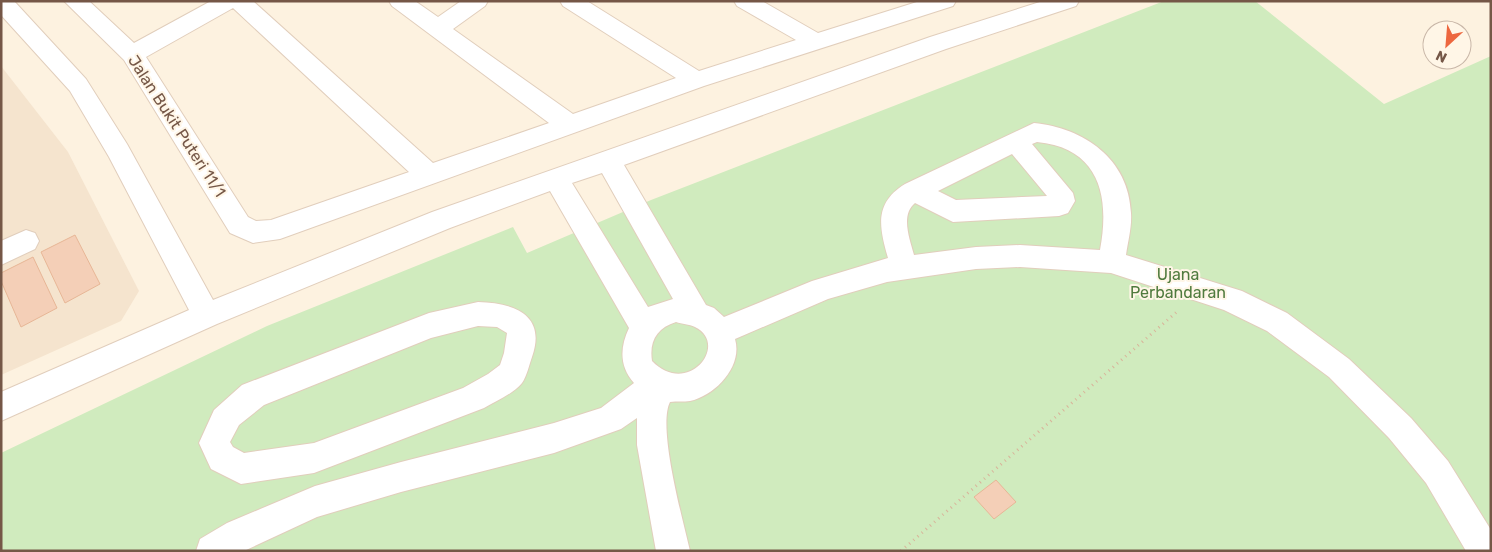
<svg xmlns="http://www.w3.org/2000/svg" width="1492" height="552" font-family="Rubik,sans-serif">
<rect width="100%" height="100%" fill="#fdf2e0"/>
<path fill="#f5e4ce" d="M1 66 68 152 139 291 121 321 1 375Z"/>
<path fill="#d0ebbe" d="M1164 1H1255L1384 104 1491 56V551H1V453L267 326 513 227 527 253 651 200Z"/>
<path fill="#f4cfb7" stroke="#e7b696" d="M75 235 100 284 65 303 41 252Z
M33 257 57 308 21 327 1 281V273Z
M996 480 1016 502 994 519 974 497Z"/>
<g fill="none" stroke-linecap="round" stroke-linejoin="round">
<defs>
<path id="minor" d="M1 1H14L86 79 127 144 213 300 432 212 930 37 1043 1H1079L1076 6 946 49 624 165 706 305 714 308 724 317 812 281 888 258C879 227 874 203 905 184L1034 123C1084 128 1129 159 1131 213 1132 227 1128 241 1126 255L1242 291 1287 313 1349 359 1411 418 1448 461 1491 530V551H1466L1426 483 1389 438 1329 377 1267 331 1224 310 1111 273 1020 267 976 269 887 282 828 299 735 339C743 366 716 395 690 401 684 402 677 401 670 402 657 427 683 520 690 551H656L637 445V418L621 429 554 453 401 492 317 517 244 551H196L200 539 227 523 315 486 401 462 554 423 601 408 634 383C619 366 620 347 629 328L550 191 450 228 217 324 1 421V392L189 310 109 157 70 91 1 15ZM1037 142C1100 148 1110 197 1100 250L1020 245 976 247 914 255C910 240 900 215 915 203L953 222 1059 216 1068 213 1075 201 1073 193 1032 144ZM1012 154 1047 196 956 200 938 191ZM602 173 673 299 648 307 572 183ZM676 322C682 324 689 324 695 327 730 344 688 398 652 361 649 341 657 328 676 322Z
M64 1H89L134 43 211 1H253L433 163 549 123 392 6 389 1H415L438 17 461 1H488L485 6 453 29 573 114 676 78 563 6 560 1H587L699 71 796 40 737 6 734 1H762L818 33 920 1H956L953 6 704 86 280 239 253 243 230 233 124 60ZM233 8 409 172 271 220 256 221 248 217 146 57Z
M26 230 35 233 39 241 35 249 1 265V241Z
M478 302C513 303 547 314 532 357 529 365 527 376 522 383 513 394 496 401 484 408L314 473 241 484 211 469 199 443 214 410 242 385 429 313ZM478 326 497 327 507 333 504 353 500 365 488 374 463 388 314 443 244 453 233 447 230 442 239 425 264 405 431 338Z"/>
</defs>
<use href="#minor" stroke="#e1cebc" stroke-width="2"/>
<path stroke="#d8b39a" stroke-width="3" stroke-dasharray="1 4.5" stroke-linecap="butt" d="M901 551 1179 310"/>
<use href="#minor" fill="#fff" fill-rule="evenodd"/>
</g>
<g text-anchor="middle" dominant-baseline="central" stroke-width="4" stroke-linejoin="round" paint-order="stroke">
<g font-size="16" fill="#755747" stroke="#fff6e7">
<text transform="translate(177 126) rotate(57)">Jalan Bukit Puteri 11/1</text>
</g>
<g font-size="16" fill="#507b3e" stroke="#fff6e7">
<text x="1178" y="274">Ujana<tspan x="1178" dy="18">Perbandaran</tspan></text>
</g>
</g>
<rect width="1492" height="552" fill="none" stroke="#755747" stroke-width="5"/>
<g transform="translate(1447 45) rotate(206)"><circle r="24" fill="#fff6e7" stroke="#c8b6a7"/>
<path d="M0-4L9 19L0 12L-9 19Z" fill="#ed673f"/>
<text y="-8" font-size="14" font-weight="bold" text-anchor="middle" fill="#755747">N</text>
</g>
</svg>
